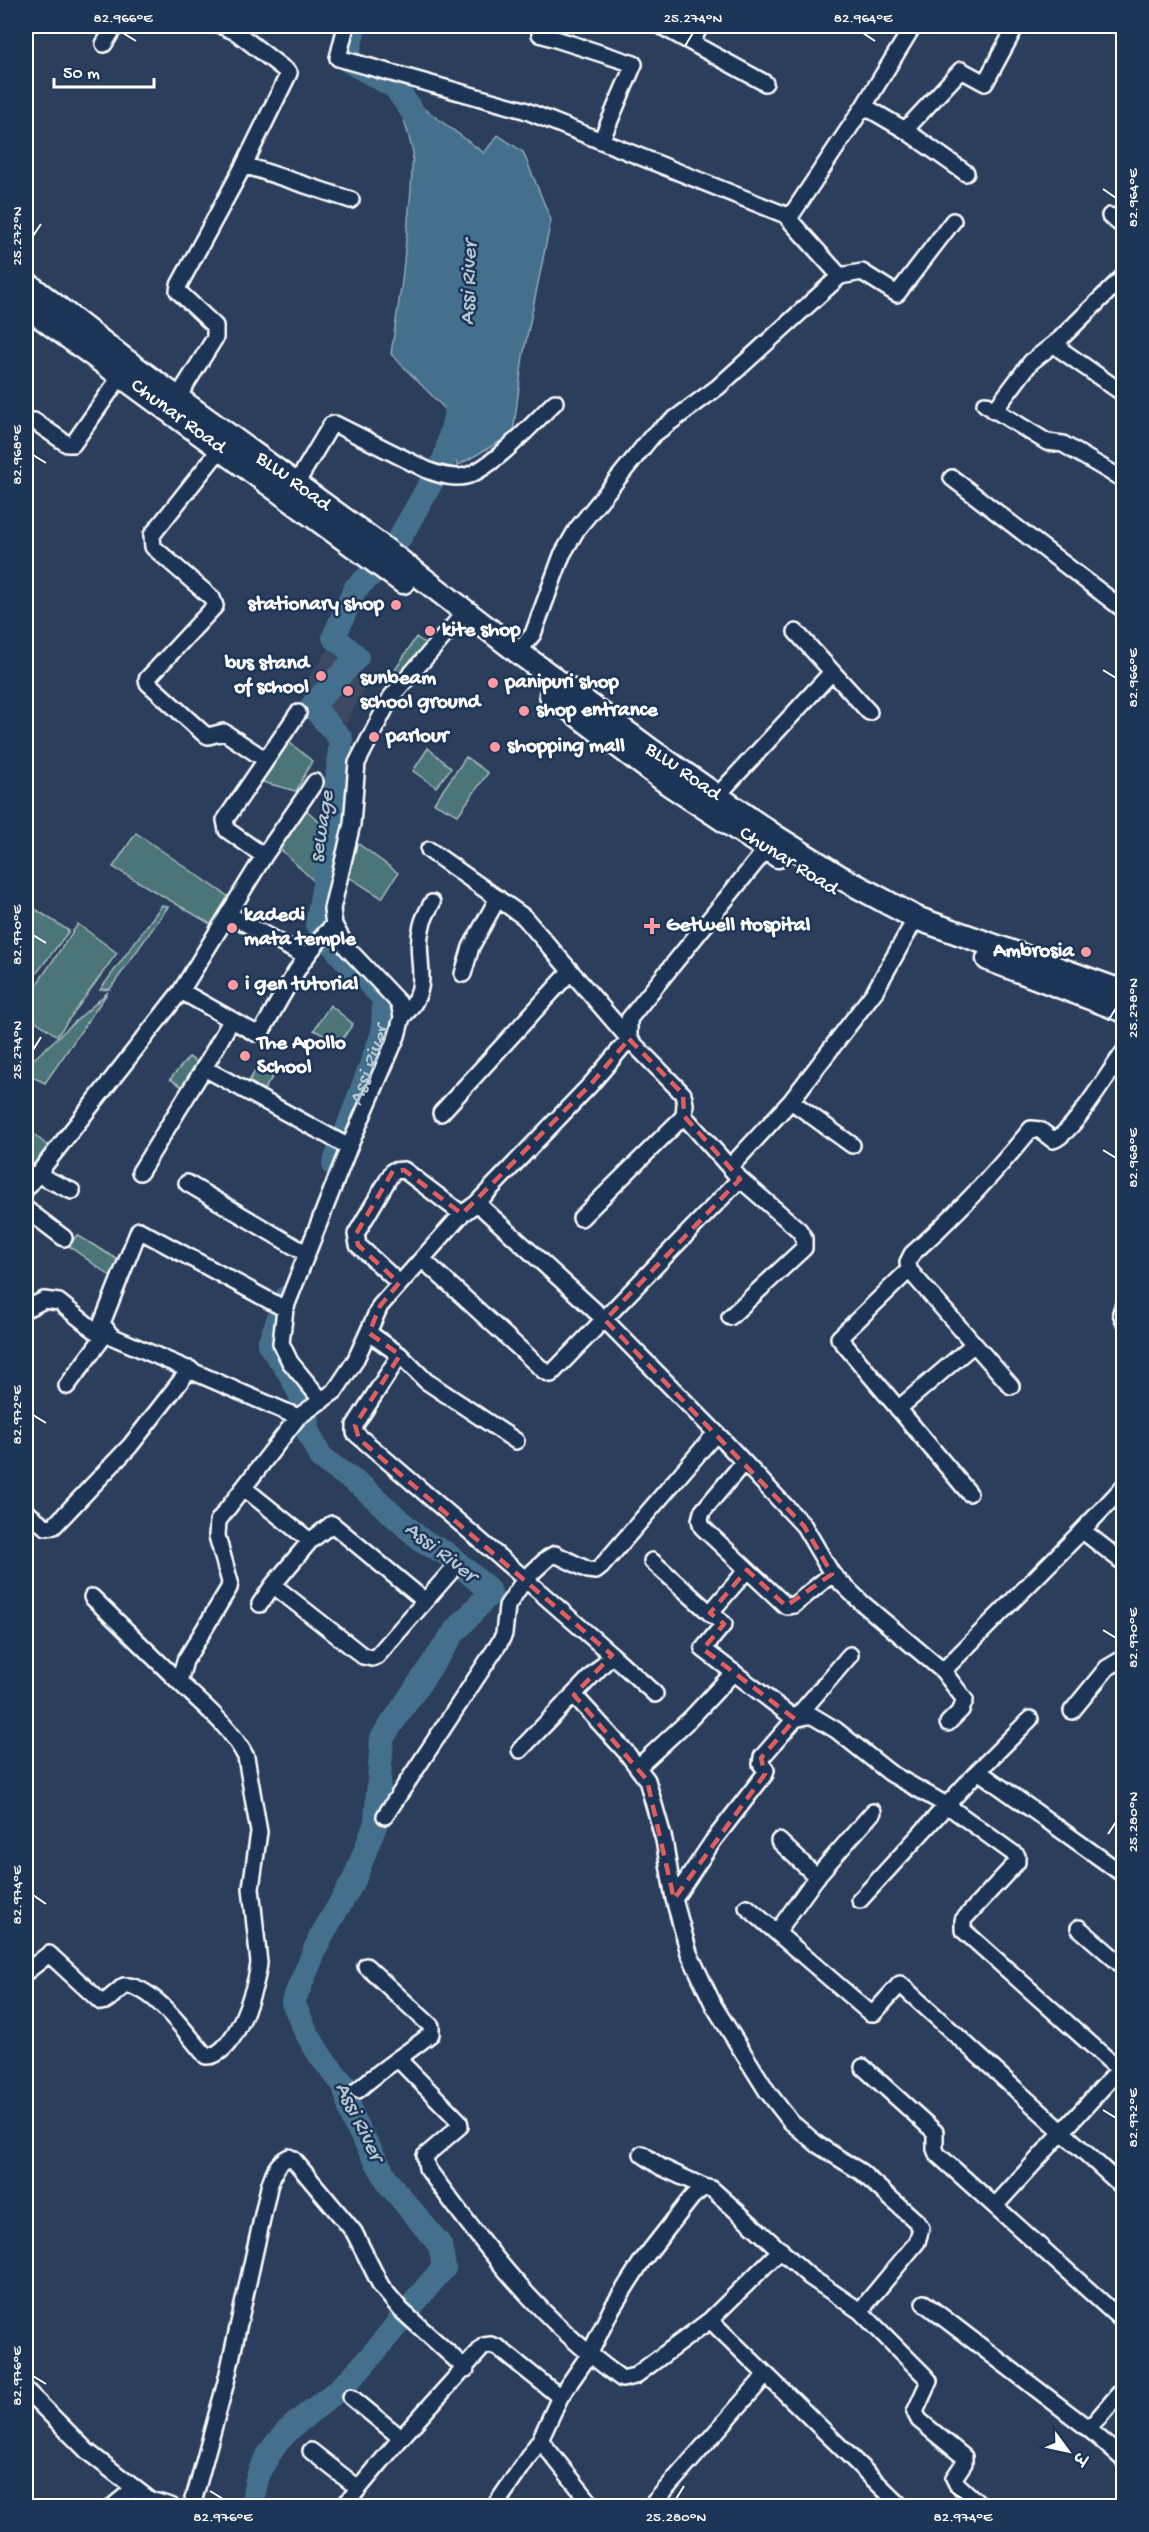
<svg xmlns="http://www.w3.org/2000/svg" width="1149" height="2532" font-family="'Gochi Hand','Playpen Sans Deva',sans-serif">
<rect width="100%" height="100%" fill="#2b3e5c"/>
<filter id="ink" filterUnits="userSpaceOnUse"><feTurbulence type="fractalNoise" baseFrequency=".0167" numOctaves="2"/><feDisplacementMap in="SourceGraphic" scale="12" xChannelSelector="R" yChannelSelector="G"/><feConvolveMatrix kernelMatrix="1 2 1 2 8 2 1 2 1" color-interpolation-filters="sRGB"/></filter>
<g filter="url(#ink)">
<path fill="#3c4862" d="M329 649 343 663 311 703 299 690Z
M356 667 369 680 346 724 322 702Z"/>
<path fill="#4c7478" stroke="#a6babc" stroke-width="1.5" d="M416 637 429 646 401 680 392 675Z
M284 738 312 761 296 791 255 780Z
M428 748 451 768 436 787 413 771Z
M466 757 488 773 458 815 434 803Z
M303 807 325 827 319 886 278 847Z
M136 833 229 897 212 925 113 867Z
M356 842 398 873 382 898 347 876Z
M26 903 69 931 26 987Z
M162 905 168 907 110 989 100 990Z
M78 924 117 953 57 1036 26 1014V1000Z
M108 992 45 1083 26 1074V1066Z
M330 1005 353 1024 339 1044 314 1030Z
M189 1057 200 1064 184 1088 170 1079Z
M261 1061 277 1070 264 1090 249 1081Z
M26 1127 50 1148 35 1167 26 1161Z
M77 1235 120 1261 113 1278 69 1246Z"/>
<path fill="#456f8d" stroke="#8fa9bb" stroke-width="1.5" d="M395 87 484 153 498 135 523 152 551 220 523 356 513 434 457 466 449 413 391 354 402 281 411 190 413 152Z"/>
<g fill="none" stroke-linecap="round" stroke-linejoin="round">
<path stroke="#8fa9bb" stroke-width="4" d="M351 760 353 749
M332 876 349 771"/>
<g stroke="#456f8d" stroke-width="24">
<path d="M354 26 347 60 395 87 414 114"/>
<path d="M399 539 445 458 459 400"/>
<path id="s1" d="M334 1165 383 1033 384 998 343 957 317 924 331 844 341 739 312 706 357 657 334 637 355 589 375 571"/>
<path d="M254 2506C253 2485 259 2469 271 2451 291 2421 324 2405 349 2380 384 2345 410 2304 444 2268L440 2245 390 2185 353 2120 344 2085 321 2057 306 2032 293 2002 320 1938 354 1880 376 1823 382 1738 453 1634 490 1593 482 1584 447 1554 422 1541 364 1488 321 1458 308 1432 307 1409 291 1375 269 1344 287 1297"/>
</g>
<defs>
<path id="street" d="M346 26 338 58 524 110 788 216 792 214 864 106 913 26
M545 26 540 34 634 64 601 141
M661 26 765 83
M692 42 700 26
M104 44 115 26
M864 106 905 130 966 173
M905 130 961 70 985 83 1016 26
M244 165 351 200
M1110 216 1124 227
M840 276 862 272 897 294 953 221
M1059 340 1061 350 1124 394
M178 397 215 338V326L182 295 178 291 179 285 244 165 289 73 236 32 222 26
M985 404 1047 442 1063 444 1124 480
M994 411 1031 362 1059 340 1124 276
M26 421H34L67 444H73L125 370
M952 478 1124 610
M296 484 331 425 335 424 429 471C441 475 454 479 466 476 493 468 535 421 555 402
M796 632 869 712
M518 652 533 634 562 555 577 529 653 435 718 387 840 276 786 216
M266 760 298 713
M717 796 832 672
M429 850 524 917 629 1039 683 1094 685 1104 684 1116 581 1218
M264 856 315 782
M228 914 306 957
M463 974 471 947 498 898
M181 991 255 1033 263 1029C284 993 303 953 334 925
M402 1017C436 986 412 962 422 925 424 917 428 910 432 903
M204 1068 231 1021
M791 1101 852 1145
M441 1113 571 971
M731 1166 791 1101 875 991 916 918
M140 1172 204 1068 349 1147
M36 1174 72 1191
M187 1183 307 1254
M26 1189 181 991 264 856 227 830 225 820 266 760 224 732 208 736 203 733 148 683 147 679 215 606 212 598 153 547 152 535 225 443
M477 1203 605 1320 724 1441 804 1526 832 1574 862 1603 943 1671C1003 1609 1066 1550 1124 1486
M26 1209 64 1238
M422 1259 544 1371 551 1374 740 1179 684 1116
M909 1270 839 1338 969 1493
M399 1283 358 1245 356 1234 393 1171 404 1170 462 1214
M1124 1304 1121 1313 1124 1320
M26 1309 44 1300 59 1302 103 1337
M285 1309 139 1230 102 1323 111 1336 298 1417 335 1391 355 1361 380 1306 462 1214 477 1203 591 1084 629 1039V1019L772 842
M730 1317 804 1248V1238L799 1230 740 1179
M369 1333 400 1355 426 1381 516 1441
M67 1386 107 1332
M1011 1386 909 1270 908 1262 912 1254C956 1215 994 1174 1031 1129L1040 1130 1053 1140C1072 1135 1110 1070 1124 1052
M322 1401 290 1362 281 1343 285 1309 349 1147 397 1036 402 1017 399 1003 347 948 334 925 332 909 352 824 357 763 391 697 466 611
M898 1409 974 1344
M743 1463 702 1512 700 1520 702 1527 786 1606 794 1605 832 1574
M244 1488 310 1541 332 1524 337 1528 425 1601
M26 1512 46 1527 54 1526 130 1446 190 1369
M1083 1531 1124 1563
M652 1561 710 1613
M273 1585 310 1541
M92 1597 179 1682
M260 1604 273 1585 363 1656 372 1658 377 1656 453 1569
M612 1655 655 1694
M943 1671 965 1700 961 1710 948 1723
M574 1695 626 1752 647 1780 664 1840 674 1899 689 1953 714 2006 767 2091 791 2122 818 2145 861 2172 916 2221 921 2228 917 2242 860 2311
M1072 1711 1107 1668 1124 1658
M795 1719 811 1715 836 1730 890 1773 948 1806 1017 1856V1862L963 1920V1930L1124 2074
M795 1719 850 1655
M520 1750 612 1655 525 1579 548 1558 555 1554 588 1570 596 1571 601 1567 716 1433
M638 1767 691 1718 734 1672
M978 1771 1030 1719
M385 1816 500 1642 504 1634 507 1606 525 1579 355 1433V1425L400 1355
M779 1841 817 1877
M674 1899 713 1841 765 1774 766 1770 761 1764 762 1757 795 1719 703 1649 724 1624 710 1613 747 1570
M860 1900 978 1771 1124 1875
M747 1907 870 2013H874L900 1984 1124 2188
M1079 1928 1124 1967
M777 1932 818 1875 873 1812
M26 1972 49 1954 101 2002 106 2001 124 1986C152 1983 188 2036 206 2056 235 2058 257 1985 259 1963L251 1888 259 1832 246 1757C231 1727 203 1705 179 1682L185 1661 229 1588 230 1582 217 1536 218 1521 298 1417
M399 2060 459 2121 460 2126 425 2156 427 2168C486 2249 540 2320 622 2379L635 2376 710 2320 781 2250
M863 2067 935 2132V2149L937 2154 1124 2322
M358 2090C381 2069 406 2054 431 2034V2026L366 1966
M642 2154 661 2167 704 2187
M995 2206 1124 2064
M924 2303 1089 2429 1124 2460
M710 2320 901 2506
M26 2390 88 2452 150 2500 171 2506
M351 2397 401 2438
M1089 2429 1124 2388
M311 2451 358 2488
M113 2506 129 2493
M192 2506 226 2382 269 2187C273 2174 276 2163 289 2157L294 2160 354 2232 381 2286 401 2310 466 2369
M344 2506 401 2438 484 2346 491 2345 499 2348 560 2397
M495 2506 540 2440
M593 2506 540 2440 560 2397 589 2355 612 2308 642 2261 692 2197 704 2187 712 2189 810 2277 860 2311 925 2376 929 2381 915 2412 919 2420 964 2457V2463L954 2478 957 2484 981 2506
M651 2506 766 2375"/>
<g id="primary">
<path id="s2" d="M26 283 125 360 378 544 518 652 652 751 776 837 840 877 916 918 1124 992"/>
<path id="s3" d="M26 306 403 582"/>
<path d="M551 695 669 784 778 856"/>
<path d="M988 959 1124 1011"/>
</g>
</defs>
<use href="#street" stroke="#fff" stroke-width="20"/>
<use href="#primary" stroke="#fff" stroke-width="27"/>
<use href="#street" stroke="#1d3557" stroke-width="15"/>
<use href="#primary" stroke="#1d3557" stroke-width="22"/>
</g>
</g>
<path fill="none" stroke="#e05e5e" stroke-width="4.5" stroke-dasharray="12 8" stroke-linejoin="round" d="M629 1039 683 1094 684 1116 740 1179 605 1320 804 1526 832 1574 786 1606 747 1570 710 1613 724 1624 703 1649 795 1719 761 1758 765 1774 674 1899 647 1780 574 1695 612 1655 359 1439 355 1425 400 1355 369 1333 380 1306 399 1283 358 1245 356 1234 393 1171 404 1170 462 1214 591 1084Z"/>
<path fill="none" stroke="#fff" stroke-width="2" d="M123 33 136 41M863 33 875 41M685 46 693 33M1103 189 1116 198M33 236 41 224M33 455 46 463M1103 670 1116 678M33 935 46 943M1108 1021 1116 1008M33 1050 41 1037M1103 1150 1116 1158M33 1415 46 1423M1103 1630 1116 1638M1108 1834 1116 1822M33 1895 46 1904M1103 2110 1116 2118M33 2376 46 2384M210 2491 223 2499M950 2491 963 2499M676 2499 684 2486"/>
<g fill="#ff9aa2" stroke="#1d3557" stroke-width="2">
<circle cx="396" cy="605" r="6"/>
<circle cx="430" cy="631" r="6"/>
<circle cx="321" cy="676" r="6"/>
<circle cx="493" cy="683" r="6"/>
<circle cx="348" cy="691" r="6"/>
<circle cx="524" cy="711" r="6"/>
<circle cx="374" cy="737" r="6"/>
<circle cx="495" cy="747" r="6"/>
<path d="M649 917h6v6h6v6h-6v6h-6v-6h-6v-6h6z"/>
<circle cx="232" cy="928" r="6"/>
<circle cx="1086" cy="952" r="6"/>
<circle cx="233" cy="985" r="6"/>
<circle cx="245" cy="1056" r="6"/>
</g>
<g text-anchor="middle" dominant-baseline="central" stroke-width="5" stroke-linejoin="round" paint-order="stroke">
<g font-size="21" fill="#fff" stroke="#1d3557">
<text stroke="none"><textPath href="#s3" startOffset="188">Chunar Road</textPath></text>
<text stroke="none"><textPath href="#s2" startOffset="333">BLW Road</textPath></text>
<text stroke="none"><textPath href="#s2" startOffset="819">BLW Road</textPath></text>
<text transform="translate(788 862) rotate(32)">Chunar Road</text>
</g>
<g font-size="21" font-weight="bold" fill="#fff" stroke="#1d3557" text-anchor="start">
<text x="384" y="605" text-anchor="end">stationary shop</text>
<text x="442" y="631">kite shop</text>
<text x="309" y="664" text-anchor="end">bus stand<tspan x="309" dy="24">of school</tspan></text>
<text x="360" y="679">sunbeam<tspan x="360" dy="24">school ground</tspan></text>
<text x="505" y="683">panipuri shop</text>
<text x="536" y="711">shop entrance</text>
<text x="386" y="737">parlour</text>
<text x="507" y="747">shopping mall</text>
<text x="244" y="916">kadedi<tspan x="244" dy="24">mata temple</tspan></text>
<text x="666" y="926">Getwell Hospital</text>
<text x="1074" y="952" text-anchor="end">Ambrosia</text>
<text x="245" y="985">i gen tutorial</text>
<text x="257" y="1044">The Apollo<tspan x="257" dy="24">School</tspan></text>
</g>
<g font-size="22" font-style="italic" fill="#b5c5d1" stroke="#1d3557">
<text transform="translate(470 283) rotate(-88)">Assi River</text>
<text transform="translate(323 827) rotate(-81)">sewage</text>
<text stroke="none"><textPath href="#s1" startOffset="106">Assi River</textPath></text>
<text transform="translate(440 1553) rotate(38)">Assi River</text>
<text transform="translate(358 2122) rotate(64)">Assi River</text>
</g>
</g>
<rect width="1149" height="2532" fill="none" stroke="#1d3557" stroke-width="66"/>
<g transform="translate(1068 2451) rotate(123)" stroke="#1d3557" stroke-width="4.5" paint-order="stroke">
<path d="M0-4.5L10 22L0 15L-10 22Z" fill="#ffffff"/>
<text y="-9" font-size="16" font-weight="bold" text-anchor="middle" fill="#ffffff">उ</text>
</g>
<path d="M54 78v9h100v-9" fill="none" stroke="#ffffff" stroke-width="3"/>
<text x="63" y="78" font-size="18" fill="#ffffff" stroke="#1d3557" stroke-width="4.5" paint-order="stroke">50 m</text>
<rect x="33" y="33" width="1083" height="2466" fill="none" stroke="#fff" stroke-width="2"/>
<g font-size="15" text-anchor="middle" fill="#fff">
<text x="123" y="22">82.966°E</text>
<text x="693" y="22">25.274°N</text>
<text x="863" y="22">82.964°E</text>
<text transform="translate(1132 198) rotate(-90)" y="5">82.964°E</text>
<text transform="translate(16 236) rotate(-90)" y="5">25.272°N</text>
<text transform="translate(16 455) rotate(-90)" y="5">82.968°E</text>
<text transform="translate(1132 678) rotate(-90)" y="5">82.966°E</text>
<text transform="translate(16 935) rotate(-90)" y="5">82.970°E</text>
<text transform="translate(1132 1008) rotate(-90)" y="5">25.278°N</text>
<text transform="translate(16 1050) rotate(-90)" y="5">25.274°N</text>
<text transform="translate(1132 1158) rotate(-90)" y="5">82.968°E</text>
<text transform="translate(16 1415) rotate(-90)" y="5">82.972°E</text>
<text transform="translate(1132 1638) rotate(-90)" y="5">82.970°E</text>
<text transform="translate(1132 1822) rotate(-90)" y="5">25.280°N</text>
<text transform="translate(16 1895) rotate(-90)" y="5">82.974°E</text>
<text transform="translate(1132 2118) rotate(-90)" y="5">82.972°E</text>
<text transform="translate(16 2376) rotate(-90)" y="5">82.976°E</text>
<text x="223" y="2521">82.976°E</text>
<text x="676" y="2521">25.280°N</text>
<text x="963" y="2521">82.974°E</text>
</g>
</svg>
